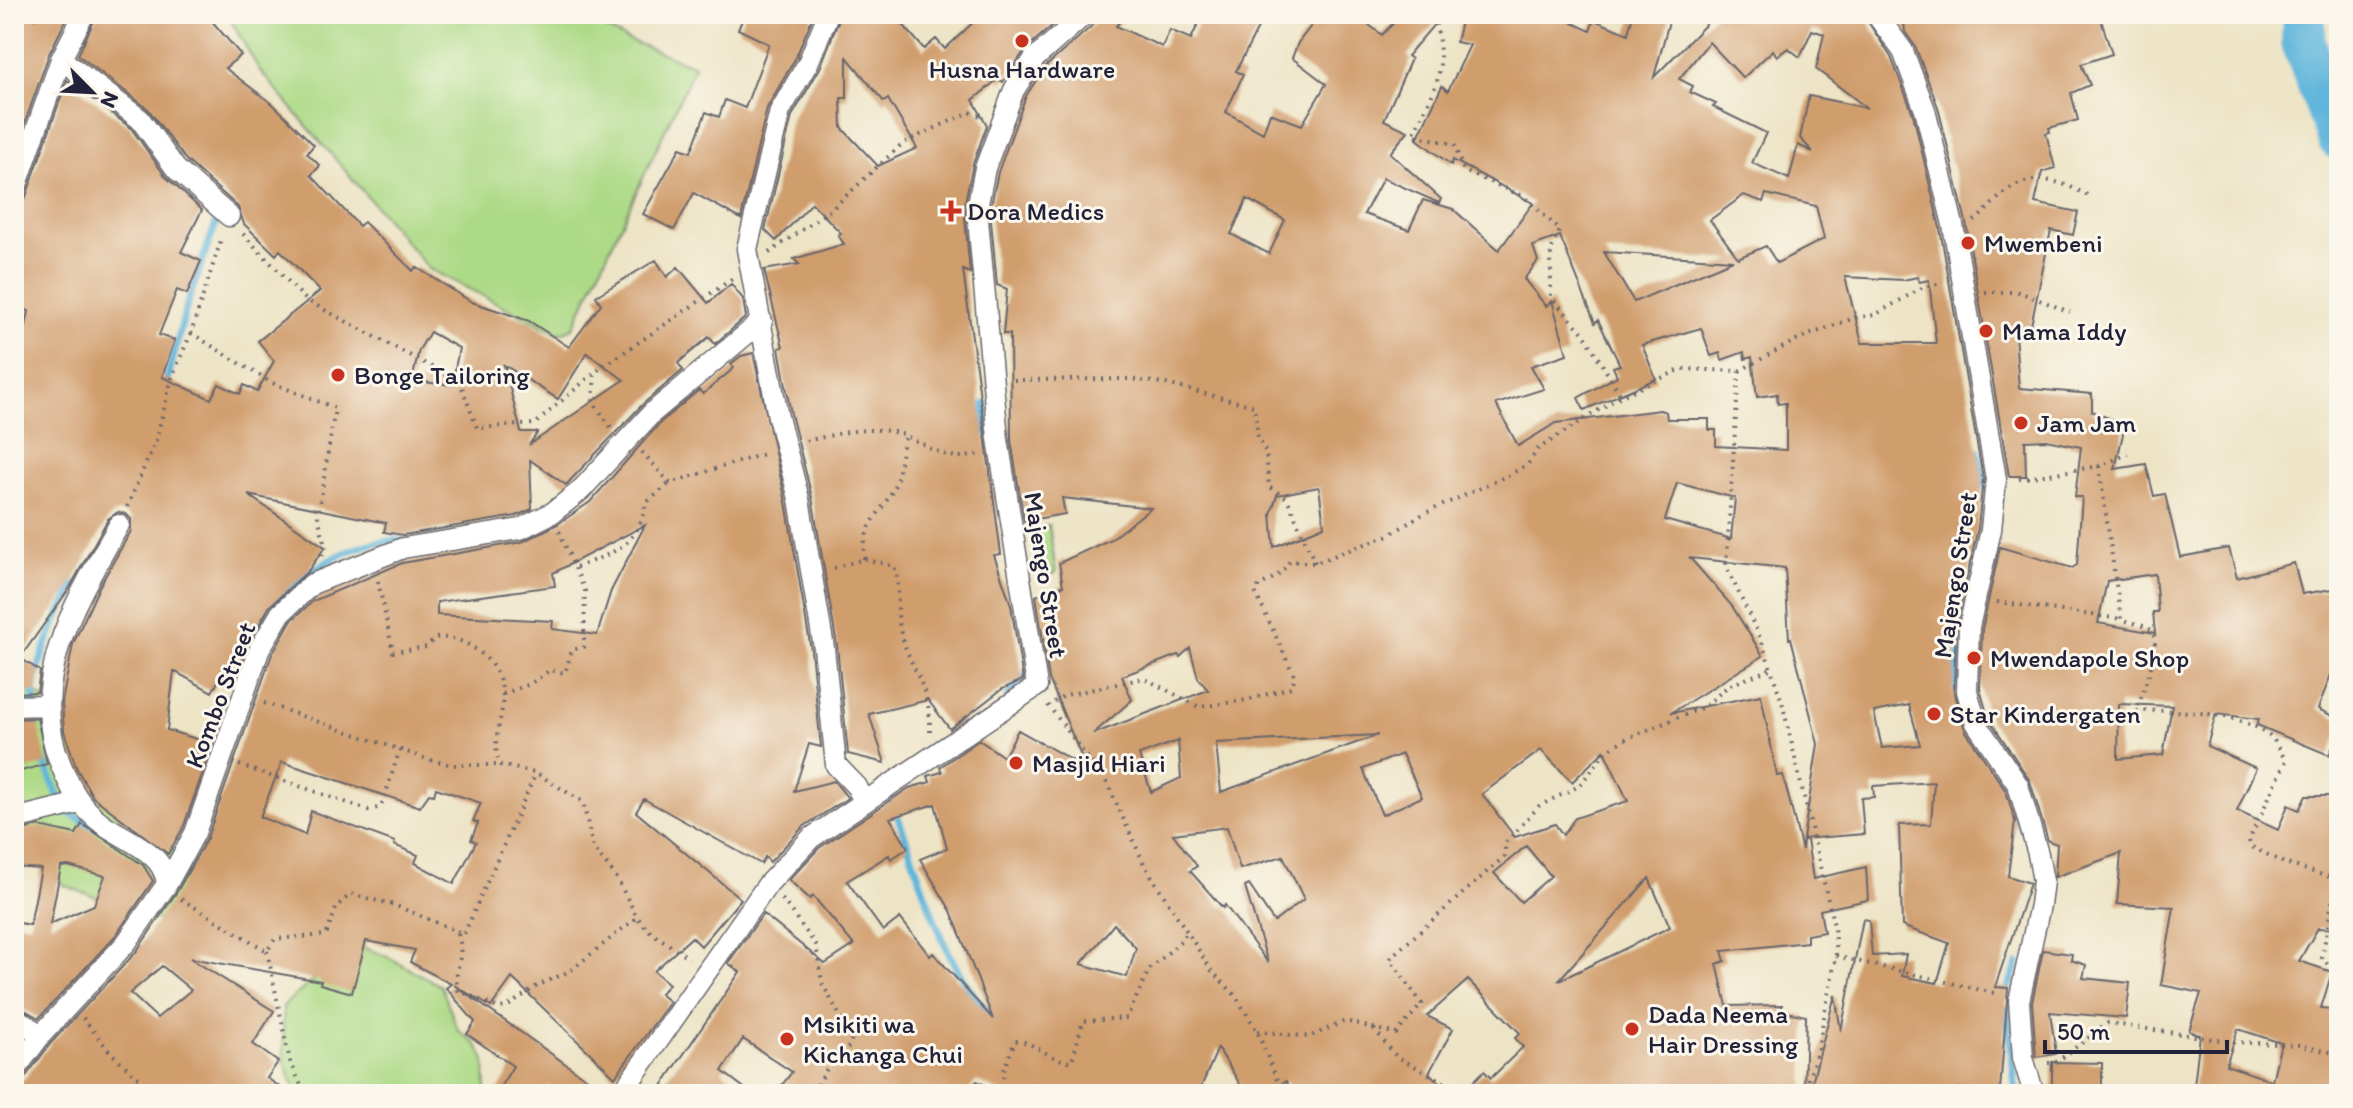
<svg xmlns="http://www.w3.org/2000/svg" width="2353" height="1108" font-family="Itim,sans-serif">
<rect width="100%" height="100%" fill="#fbf7ec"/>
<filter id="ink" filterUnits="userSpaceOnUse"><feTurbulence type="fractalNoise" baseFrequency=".0125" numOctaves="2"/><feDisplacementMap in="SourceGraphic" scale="16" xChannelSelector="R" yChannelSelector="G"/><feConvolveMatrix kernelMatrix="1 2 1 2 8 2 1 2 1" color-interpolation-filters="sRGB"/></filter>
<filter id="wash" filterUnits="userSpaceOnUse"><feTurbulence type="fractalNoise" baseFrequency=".006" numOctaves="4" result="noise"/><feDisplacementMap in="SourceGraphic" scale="32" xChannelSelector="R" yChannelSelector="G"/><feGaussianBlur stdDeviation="1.8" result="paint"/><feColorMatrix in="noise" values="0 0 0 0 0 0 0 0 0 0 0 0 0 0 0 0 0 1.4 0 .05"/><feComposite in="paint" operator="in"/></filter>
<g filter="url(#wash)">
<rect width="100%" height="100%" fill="#ede4c6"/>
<path fill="#adda87" stroke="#687e61" stroke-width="2" d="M227 14H578L626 39 695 66 573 328 559 334 429 269 260 71Z
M1049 525 1056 573 1042 576 1033 532Z
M14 680 53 704 206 888 159 920 65 886 14 831Z
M344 940 388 957 441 986 458 1030 477 1045 485 1060 486 1094H297L284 1061 283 1006 315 979Z"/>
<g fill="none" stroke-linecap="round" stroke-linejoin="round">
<path stroke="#5eb5db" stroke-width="7" d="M165 388 188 301 216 223
M985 404 987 433
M1977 451 1987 489
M263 624C286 580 352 537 404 541
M1958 688 1956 672 1960 654
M1008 696 1027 673
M1960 701 1964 721 1979 753
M36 727C25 681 53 624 75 585
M43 759 60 801
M1992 773 2003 785 2021 828
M889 795C922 870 936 964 997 1021
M67 812 91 825
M2008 988 2018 964
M2007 1009 2016 1094
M1192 1089 1208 1094"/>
<path stroke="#5eb5db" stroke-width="44" d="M2304 14 2303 42 2339 138"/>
</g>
<g id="blocks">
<path fill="#d09d6d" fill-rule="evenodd" d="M14 14 35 19 36 14H69L49 54 14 154Z
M97 14H206L241 55 225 68 274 105 314 145 307 153 320 166 311 175 359 226 364 222 413 271 416 267 472 302 529 321 569 347 601 304 596 296 656 260 667 277 678 267 708 303 731 284 743 299 746 317 715 344 709 337 678 363 683 370 643 404 566 485 530 460 532 509 516 516 403 535 384 532 386 523 248 495 325 547 308 571 270 606 249 642 235 679 223 673 212 692 174 671 167 730 213 744 183 828 168 854 93 797 77 769 64 731 62 702 73 644 99 587 131 531V519L126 514 118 512 108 519 69 589 20 658 40 671 37 692 14 693V368L17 369 29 311 14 305V206L26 197 67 80 131 128 166 177 202 210 181 252 201 261 187 294 177 290 159 335 175 340 162 377 211 399 219 384 240 394 244 385 257 392 274 361 258 341 320 291 280 250 276 255 244 224 238 207 186 160 148 109 78 55ZM430 332 459 348 452 385 412 381 419 350ZM587 353 624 380 529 445 538 432H521L504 365 558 399Z
M745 14H814L796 57 767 108 741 219 694 193 674 230 643 214 680 148 691 152 706 112 719 117 725 100 745 108 769 44 738 29Z
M841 14H894L924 49 936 39 945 49 982 14H1065L1025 50 1003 82 998 79 973 100 987 125 973 164 964 207 970 273 963 270 1001 554 994 555 1011 605 1023 680 1002 689 950 729 928 700 869 714 885 763 848 754 837 646 812 497 791 414 779 348 783 347 764 270 799 264 794 259 844 244 838 235 841 233 812 203 776 241 765 230 792 116 820 68ZM847 57 884 102 888 99 917 148 878 166 842 128 841 98H847Z
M1098 14H1127L1116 26 1162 47 1170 30 1191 39 1203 14H1257L1252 23 1259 26 1236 71 1243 75 1226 112 1263 133 1270 113 1302 125 1326 84 1292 58 1298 43 1320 14H1355L1382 35 1402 14H1443L1407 56 1411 59 1384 120 1408 131 1390 153 1441 199 1439 203 1383 178 1364 214 1409 230 1423 200 1453 209 1499 250 1533 203 1453 160 1451 165 1417 139 1442 86 1448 91 1470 45 1456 42 1463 14H1554L1590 31 1594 20 1628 34 1633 14H1671L1654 77 1716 14H1863L1891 57 1913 114 1940 228 1983 479 1978 528 1956 626 1954 691 1965 730 2006 791 2015 821 2008 876 2030 883 1995 987 2008 988 2000 1091 1958 1088V1094H1809L1835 995 1841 1031 1863 919 1869 920 1872 956 1906 954 1902 976 1937 983 1949 943 1902 926 1899 825 1931 824 1934 782 1873 786 1874 797 1861 798 1864 834 1803 839 1818 744 1791 638 1789 639 1785 568 1690 558 1732 606 1763 656 1671 713 1761 695 1777 776 1783 775 1802 850 1803 840H1807L1813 879 1866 867 1868 900 1820 910 1824 932 1807 935V942L1722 951 1725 961 1717 964 1727 1006 1782 1005V1011L1806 1016 1804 1094H1461L1484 1071 1491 1078 1523 1047 1515 1038 1520 1033 1468 980 1427 1016 1453 1029 1429 1073 1452 1094H1293L1286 1081 1265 1094H1246L1218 1048 1198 1094H1003L977 1081 964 1094H775L792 1072 743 1039 722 1071 752 1094H637L644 1083 657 1093 740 972 728 963 763 914 825 964 854 945 813 896 810 899 789 880 819 848 909 788 930 782 928 776 942 772 940 767 979 740 1004 757 1018 730 1086 768 1049 679 1036 596 1063 586 1059 563 1111 539 1151 508 1062 498 1065 514 1024 521 1011 440 1010 334H1003L1007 289 997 285 990 210 998 172 1026 96 1044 68 1094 24ZM1812 30 1824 34 1816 69 1867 108 1809 96 1800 138 1813 152 1798 145 1789 179 1752 163 1766 133 1713 107 1716 104 1690 92 1693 86 1679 79 1709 42 1743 78 1773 50 1777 56 1788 48 1800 57ZM1766 194 1816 206 1824 239 1777 263 1766 246 1738 258 1710 220 1744 195 1763 202ZM1247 199 1285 220 1269 254 1231 234ZM1560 236 1595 323 1598 320 1620 365 1613 367 1617 376 1578 398 1584 410 1656 379 1642 345 1701 328 1711 356 1720 353 1722 360 1744 352 1745 359 1752 357 1757 397 1777 394 1778 404 1786 403V450L1716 446V430H1709V419H1667L1666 412 1660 410 1556 423 1518 446 1496 404 1544 389 1531 366 1567 354 1552 301 1546 306 1524 279 1538 261 1533 246ZM1604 252 1733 260 1634 302ZM1845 277 1903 280 1918 277 1919 282 1929 280 1936 343H1862ZM1677 483 1735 498 1731 539 1665 520ZM1319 487 1324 526 1274 547 1271 514 1277 495ZM1190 648 1198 678 1208 690 1093 734 1132 700 1122 676 1178 655 1180 657ZM1909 705 1920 745 1882 748 1874 712ZM1378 735 1221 792 1216 743ZM1178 741 1181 778 1151 792 1139 755ZM1541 750 1572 782 1604 751 1628 801 1575 818 1563 835 1555 824 1515 837 1482 794ZM1402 754 1422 797 1382 815 1363 769ZM935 804 947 848 920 859 951 911 993 1019 933 953 930 956 900 918 883 931 847 881 889 855 891 859 908 848 890 818ZM1227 827 1240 869 1283 856 1304 899 1274 922 1249 885 1245 887 1268 963 1225 905 1223 908 1190 871 1197 866 1173 834ZM1526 846 1551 876 1521 902 1494 873ZM1649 878 1670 927 1558 981ZM1114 924 1136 948 1127 977 1081 964Z
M1903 14H2099L2112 54 2081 64 2090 85 2071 93 2078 120 2049 128 2050 132 2046 133 2055 168 2042 172 2035 203 2078 212 2073 235 2051 230 2029 335 2015 334 2019 388 2092 394V411L2125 425 2115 469 2146 464 2154 496 2165 494 2180 557 2229 548 2237 578 2294 563 2302 594 2339 588V670L2333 669 2318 709 2339 719V734L2329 755 2257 725 2259 719 2216 714 2207 746 2256 768 2237 811 2278 830 2288 805 2299 810 2306 796H2339L2334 886H2339V929L2318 928 2299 961 2332 972 2321 1008 2338 1010 2339 1094H2193L2200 1035 2189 1031 2201 993 2161 985 2174 907 2117 904 2121 853 2055 877 2057 844 2048 841 2030 781 1988 717 1980 689 1982 629 2000 547 2072 568 2077 565 2082 497H2075L2081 447 2046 440 2025 441 2026 476H2009L1966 222 1938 107 1915 46 1905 32ZM2155 574 2158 612H2153L2155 633 2098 623 2107 581ZM2119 704 2172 706 2163 755 2118 759ZM2238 1029 2281 1043 2272 1081 2226 1065Z
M753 353 786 502 811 650 821 747 809 744 794 791 834 781 848 798 803 827 770 862 765 857 761 864 644 799 636 812 741 899 701 946 692 937 654 971 669 984 660 994 670 1002 615 1077 512 978 491 1007 454 985 608 1094H561L547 1086 542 1094H496L513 1066 467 1034 475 1022 446 988 451 984 410 962 415 950 366 941 352 993 320 984 321 981 190 958 274 1011 253 1044 278 1062 267 1078 290 1094H14V1084L24 1079 51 1043 136 952 178 890 207 838 272 654 291 621 313 601 402 563 522 542 558 524 590 502 661 422 699 390 703 394 734 368 731 364 741 356ZM645 525 611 591 597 635 552 629 553 621 437 615V602L555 586 553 573ZM282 762 420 807 429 794 434 795 436 788 481 803 473 821 478 823 471 840 476 842 454 884 415 863 418 855 394 845 395 842 311 811 305 835 260 817ZM162 966 191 990 157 1018 130 993Z
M37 718 47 764 14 773V719Z
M82 824 143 865 153 881 116 935 39 1018 14 1004V922L30 925 41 869 14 867V832L39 826 76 834ZM68 866 105 876 94 905 50 924 61 867Z
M2043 950 2072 954 2071 960 2086 965 2083 978 2130 983 2126 1018 2050 1012 2056 1054 2036 1057 2032 1002Z
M2052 1062 2102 1063V1094H2052Z"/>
</g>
</g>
<g filter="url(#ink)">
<use href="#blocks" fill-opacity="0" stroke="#69666c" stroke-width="2"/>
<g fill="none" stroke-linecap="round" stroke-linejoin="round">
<defs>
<path id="minor" d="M828 14 808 63 780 111 747 249 778 417 799 499 824 648 836 765 857 787 864 802
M1876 14 1903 51 1925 110 1953 225 1996 479 1991 530 1969 627 1967 691 1976 723 2018 785 2038 854 2043 881 2040 905 2019 1001 2023 1058 2034 1094
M61 59 140 119 176 169 229 216
M14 193 61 59 84 14
M119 525C78 597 25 680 61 765 71 790 81 808 103 824 127 841 164 852 167 884
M14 706 48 705
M14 819 79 803
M14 1017 41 1035
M14 1071 41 1035 126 943 167 884 195 833 260 648 281 613 312 584 403 548 520 529 552 513 580 491 652 413 762 321
M621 1094 768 884 811 838 1037 686 998 439 977 209 985 168 1014 90 1034 59 1085 14"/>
</defs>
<use href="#minor" stroke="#69666c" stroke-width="23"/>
<path stroke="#69666c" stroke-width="4" stroke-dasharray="2 6" stroke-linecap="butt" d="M1423 14 1436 24C1447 78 1435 87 1413 135L1454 144 1464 171 1523 196 1560 230 1551 250V297L1584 334 1621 396
M1974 221C1984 214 1992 203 2002 195 2031 170 2059 180 2089 196
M243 234 306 300 460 382 477 428 535 424 595 372
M769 253 833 208 903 143 970 112 980 116
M1985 292H2019L2070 312
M191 333 270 382 335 408 318 516 326 549 321 558
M1739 371 1726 566 1762 642 1782 702 1834 926 1836 956 1817 1052 1804 1094
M1014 380 1128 379 1162 383 1254 406 1258 437 1266 452 1269 487 1287 498 1315 563
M611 427 593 402 595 372 732 279
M806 441C833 435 861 427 888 431 920 435 943 467 978 454
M642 452 670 483 767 453
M2099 466 2121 619C2129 622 2144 625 2151 630 2164 641 2141 697 2136 711 2175 710 2235 711 2268 734 2275 739 2281 753 2286 761L2249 840 2250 846 2284 863 2336 879 2322 958 2334 971 2333 990 2339 998
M2019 479 2099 466 2128 454
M127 507 156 440 172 377 191 333 222 237
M864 559C861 521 887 511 897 479 901 465 900 451 906 436
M576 567C614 553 638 546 646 503L670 483
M834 568 864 559 894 566C901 585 896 603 899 623 904 662 932 684 930 732
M378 581 393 652 427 647 435 638C468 634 502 663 503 697 503 720 490 743 500 765L536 773 583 802 593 848 615 875 637 917 649 931 689 958
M1997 602 2121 619
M503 694 530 684 550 670 565 673 572 650 584 647 585 591 559 531
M1054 702 1066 695 1144 678 1199 707 1248 700 1291 687 1295 677 1255 592 1259 586 1280 574 1290 561 1315 563 1389 535 1423 514 1511 474 1528 464 1538 449 1589 416 1621 396 1682 369 1739 371 1798 339 1854 318 1875 315 1923 287 1943 283
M264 703 430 760 452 765H500
M1048 705 1107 783 1145 866 1212 971 1235 995 1257 1031 1283 1094
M239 765 368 810 378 808 383 802 400 749
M181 899 267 951 275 939 326 935 337 906 351 894 394 905 464 934 536 773
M782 899 816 945 822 983 852 1038 849 1047 831 1061 813 1094
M458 934C466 958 452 971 458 990L498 1008 507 1007 537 986 570 971 636 918
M267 951 290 1061 305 1094
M1836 956 1998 994
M83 1018 110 1052 156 1094
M1374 1029 1396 1056 1451 1086 1458 1094
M1257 1031 1309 1037 1345 1021 1396 1034 1422 1004 1390 959 1392 956 1505 856V843L1539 806 1579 786 1607 751 1623 740 1704 707 1728 686 1770 669
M2048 1063H2055L2108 1023 2233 1042 2298 1045 2339 1054
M1005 1094 1003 1072 1015 1041C1032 1039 1052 1063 1072 1061L1083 1021 1127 1018 1149 970 1183 939 1186 931"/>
<use href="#minor" stroke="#fff" stroke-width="20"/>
</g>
</g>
<g fill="#c8321e" stroke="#fbf7ec" stroke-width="3">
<circle cx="1022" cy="41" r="8"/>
<path d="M947 199h8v8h8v8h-8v8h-8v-8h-8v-8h8z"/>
<circle cx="1968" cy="243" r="8"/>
<circle cx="1986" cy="331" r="8"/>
<circle cx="338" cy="375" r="8"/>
<circle cx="2021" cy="423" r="8"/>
<circle cx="1974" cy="658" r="8"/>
<circle cx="1934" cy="714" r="8"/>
<circle cx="1016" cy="763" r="8"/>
<circle cx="1632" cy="1029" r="8"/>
<circle cx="787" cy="1039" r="8"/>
</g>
<g text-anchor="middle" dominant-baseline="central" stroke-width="6" stroke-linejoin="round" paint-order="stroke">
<g font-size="26" fill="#22223b" stroke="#fbf7ec" text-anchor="start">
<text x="1022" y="69" text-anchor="middle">Husna Hardware</text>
<text x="967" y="211">Dora Medics</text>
<text x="1984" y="243">Mwembeni</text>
<text x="2002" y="331">Mama Iddy</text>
<text x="354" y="375">Bonge Tailoring</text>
<text x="2037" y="423">Jam Jam</text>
<text x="1990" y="658">Mwendapole Shop</text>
<text x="1950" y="714">Star Kindergaten</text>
<text x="1032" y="763">Masjid Hiari</text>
<text x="1648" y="1014">Dada Neema<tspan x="1648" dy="30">Hair Dressing</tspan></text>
<text x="803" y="1024">Msikiti wa<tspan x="803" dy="30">Kichanga Chui</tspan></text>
</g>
<g font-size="26" fill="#22223b" stroke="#fbf7ec">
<text transform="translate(1046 575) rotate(81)">Majengo Street</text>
<text transform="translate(1955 575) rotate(-81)">Majengo Street</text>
<text transform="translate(220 695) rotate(-69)">Kombo Street</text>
</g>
</g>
<rect width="2353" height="1108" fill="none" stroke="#fbf7ec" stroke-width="48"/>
<g transform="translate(92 92) rotate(114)" stroke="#fbf7ec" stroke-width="6" paint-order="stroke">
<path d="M0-6L14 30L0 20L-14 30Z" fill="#22223b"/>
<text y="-12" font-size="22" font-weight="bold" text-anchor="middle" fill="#22223b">N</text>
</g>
<path d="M2045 1040v12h182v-12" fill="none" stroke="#22223b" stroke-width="4"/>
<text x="2057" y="1040" font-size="24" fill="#22223b" stroke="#fbf7ec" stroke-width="6" paint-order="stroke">50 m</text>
</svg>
